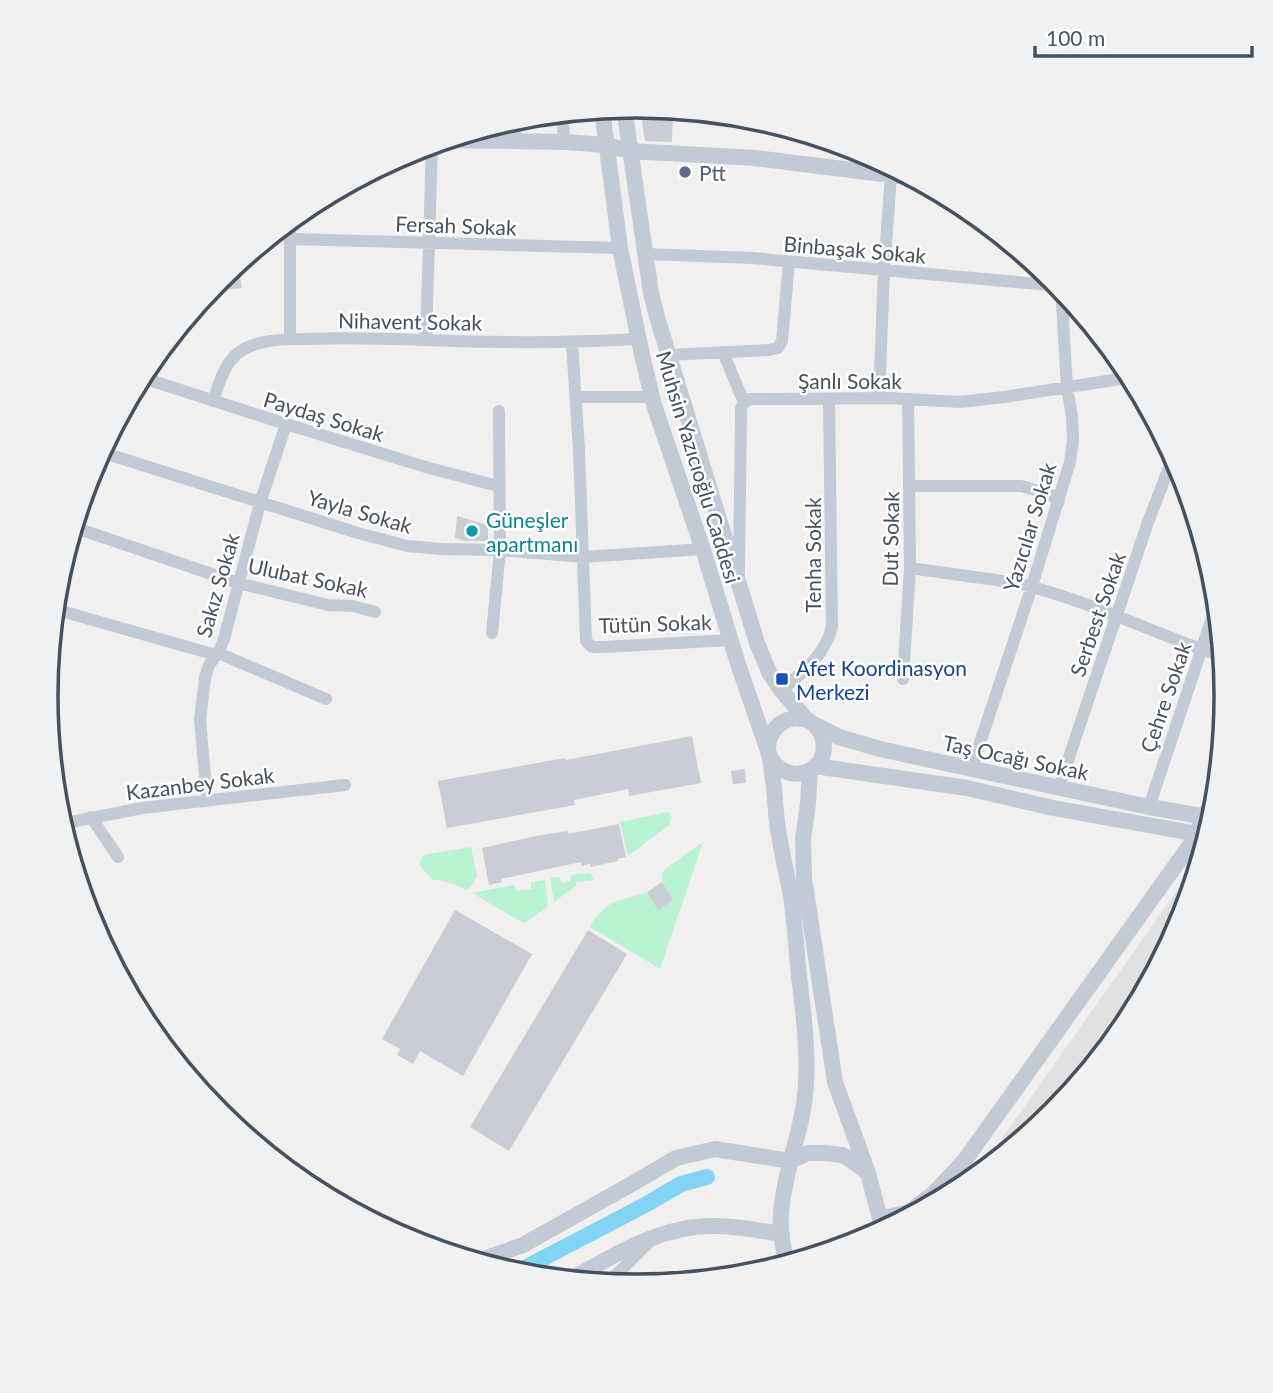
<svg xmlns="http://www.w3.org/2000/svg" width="1273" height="1393" font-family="Lato,sans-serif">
<rect width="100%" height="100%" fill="#f2efef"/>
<path fill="#e3e0e1" d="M1201 860 1182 923 1128 1025 1054 1115 981 1174 978 1172 1197 862Z"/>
<path fill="#b9f3d4" d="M668 812H670L672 816 669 825 628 856 620 822Z
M703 842 660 969 590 927C605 899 620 901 647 892L658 910 673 900C667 889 658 883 664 870Z
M471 847 477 876 472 885 466 890C456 885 445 880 433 880L421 867 420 861 423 855Z
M590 873 595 880 576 882V886L554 902 550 878 560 877 561 883 571 881V875Z
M545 880 548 903 547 907 526 922 523 923 472 893 514 885 517 891 531 889V882Z"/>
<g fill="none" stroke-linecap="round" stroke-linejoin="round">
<path stroke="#83d4f4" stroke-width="16" d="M513 1274 645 1205 681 1184 707 1177"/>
</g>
<path fill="#cacdd5" d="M640 108 673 110 672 142 645 141Z
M238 262 242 288 209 291 219 278Z
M457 516 488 525V541H466L455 538Z
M692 736 701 783 629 796 628 789 574 800 575 805 447 828 438 781 565 758 566 760Z
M745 769 746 783 733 784 731 771Z
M619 824 626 857 618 859V861L590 867V864L581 866V862L501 879 502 882 489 885 482 848 536 836 567 831 568 834Z
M662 882 673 900 658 910 647 892Z
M455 910 532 954 463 1076 420 1051 413 1064 397 1055 400 1049 382 1039Z
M588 930 627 954 509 1151 470 1127Z"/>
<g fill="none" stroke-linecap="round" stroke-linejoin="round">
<path stroke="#c1cad5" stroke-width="12" d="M561 113 565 142
M515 119V140
M290 239 620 248
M646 254 752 258 1061 286
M290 339V220
M426 340 432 144
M572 343 579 450 586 641 592 647H602L731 640
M723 352 744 403
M668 355 769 350 778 348 782 341 789 262
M140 377 286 424 429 468 498 486
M576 397H653
M879 398 884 271 891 175
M213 401C220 381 225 358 246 348 265 339 287 339 308 339 348 337 386 339 426 340 497 343 568 343 639 339
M101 452 358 533 407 546 442 549 500 550 584 557 703 549
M910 486H1021L1049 494 1059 501
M73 527 238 583 328 605 353 606 375 612
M910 568 1017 583C1088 600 1154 634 1224 657
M739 573 741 408 744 403 749 399 890 398 960 402 1004 397 1133 377
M54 609 216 655
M492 633 500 550 499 411
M218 653 326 699
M903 679 910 568 908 399
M781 690C803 673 825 655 832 627L829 399
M971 770 1032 586 1070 462 1073 440 1072 416 1067 387 1061 287
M1059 787 1148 522 1174 455
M207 799 200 720 205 678 209 665 218 653 224 639 260 503 286 424
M1149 807 1218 600
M91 817 118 857
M61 824 142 808 345 785
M605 1284 619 1272 650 1241"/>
<path stroke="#c1cad5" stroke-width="16" d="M624 107 651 293 657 317 757 643 769 672 781 690 807 720
M602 109 620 248 642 355 654 405 705 556 738 664 770 757C788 788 830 772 823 740 815 707 770 713 768 748
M445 140 565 142 606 145 630 151 755 158 915 178
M815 725 839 737 880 749 1149 807 1202 816 1213 823
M770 759C773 777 775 794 776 812 778 840 786 868 791 896 795 922 796 949 799 976 803 1011 808 1046 806 1082 804 1145 765 1201 788 1265
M815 766 967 788 1053 808 1198 834 1205 832
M810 770 808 803 803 839 804 878 835 1082 868 1173 880 1219 878 1234
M880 1219 909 1212 934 1193 965 1160 1198 834 1202 816 1217 801
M470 1261 481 1260 523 1245 637 1181 676 1158 715 1149 790 1161 808 1153H824L842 1155 848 1158 867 1172
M568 1281C614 1255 662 1224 717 1226 739 1226 760 1231 782 1234"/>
</g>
<circle fill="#5c6f8a" stroke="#fff" stroke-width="2.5" cx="685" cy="172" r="7"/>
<circle fill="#0f9aa8" stroke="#fff" stroke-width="2.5" cx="472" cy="531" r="7"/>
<rect fill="#1a4fb4" stroke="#fff" stroke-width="2.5" x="775" y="672" width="14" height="14" rx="3.5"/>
<g text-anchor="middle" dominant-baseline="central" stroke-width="5" stroke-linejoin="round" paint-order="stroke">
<g font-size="21" fill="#4e5e75" stroke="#fff" text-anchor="start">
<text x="699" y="172">Ptt</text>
</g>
<g font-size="21" fill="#45515e" stroke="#fff">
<text transform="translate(456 225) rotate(2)">Fersah Sokak</text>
<text transform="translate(855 249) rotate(5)">Binbaşak Sokak</text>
<text transform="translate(410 321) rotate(1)">Nihavent Sokak</text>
<text x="850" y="380">Şanlı Sokak</text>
<text transform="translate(324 416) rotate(17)">Paydaş Sokak</text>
<text transform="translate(699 467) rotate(73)">Muhsin Yazıcıoğlu Caddesi</text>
<text transform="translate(360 511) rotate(16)">Yayla Sokak</text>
<text transform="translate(1029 527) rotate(-73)">Yazıcılar Sokak</text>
<text transform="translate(890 539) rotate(-89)">Dut Sokak</text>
<text transform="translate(812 555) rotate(-90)">Tenha Sokak</text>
<text transform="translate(308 577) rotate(12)">Ulubat Sokak</text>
<text transform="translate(217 585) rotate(-74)">Sakız Sokak</text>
<text transform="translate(1097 614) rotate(-71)">Serbest Sokak</text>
<text transform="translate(655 623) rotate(-2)">Tütün Sokak</text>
<text transform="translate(1165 697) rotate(-71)">Çehre Sokak</text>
<text transform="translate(1016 757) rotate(12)">Taş Ocağı Sokak</text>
<text transform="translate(200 783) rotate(-7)">Kazanbey Sokak</text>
</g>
<g font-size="21" fill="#0d838f" stroke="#fff" text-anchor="start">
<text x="486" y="519">Güneşler<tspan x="486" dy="24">apartmanı</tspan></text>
</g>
<g font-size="21" fill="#164399" stroke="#fff" text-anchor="start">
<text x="796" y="667">Afet Koordinasyon<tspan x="796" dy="24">Merkezi</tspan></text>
</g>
</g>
<path d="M0 0H1273V1393H0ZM58 696a578 578 0 1 1 1156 0a578 578 0 1 1-1156 0Z" fill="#f0f1f2" fill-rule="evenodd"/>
<path fill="none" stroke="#45515e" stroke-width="3.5" d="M58 696a578 578 0 1 1 1156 0a578 578 0 1 1-1156 0Z"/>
<path d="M1035 46v10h217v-10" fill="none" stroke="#45515e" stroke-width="3.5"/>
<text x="1046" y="46" font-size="21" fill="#45515e" stroke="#ffffff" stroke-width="5" paint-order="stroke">100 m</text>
</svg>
